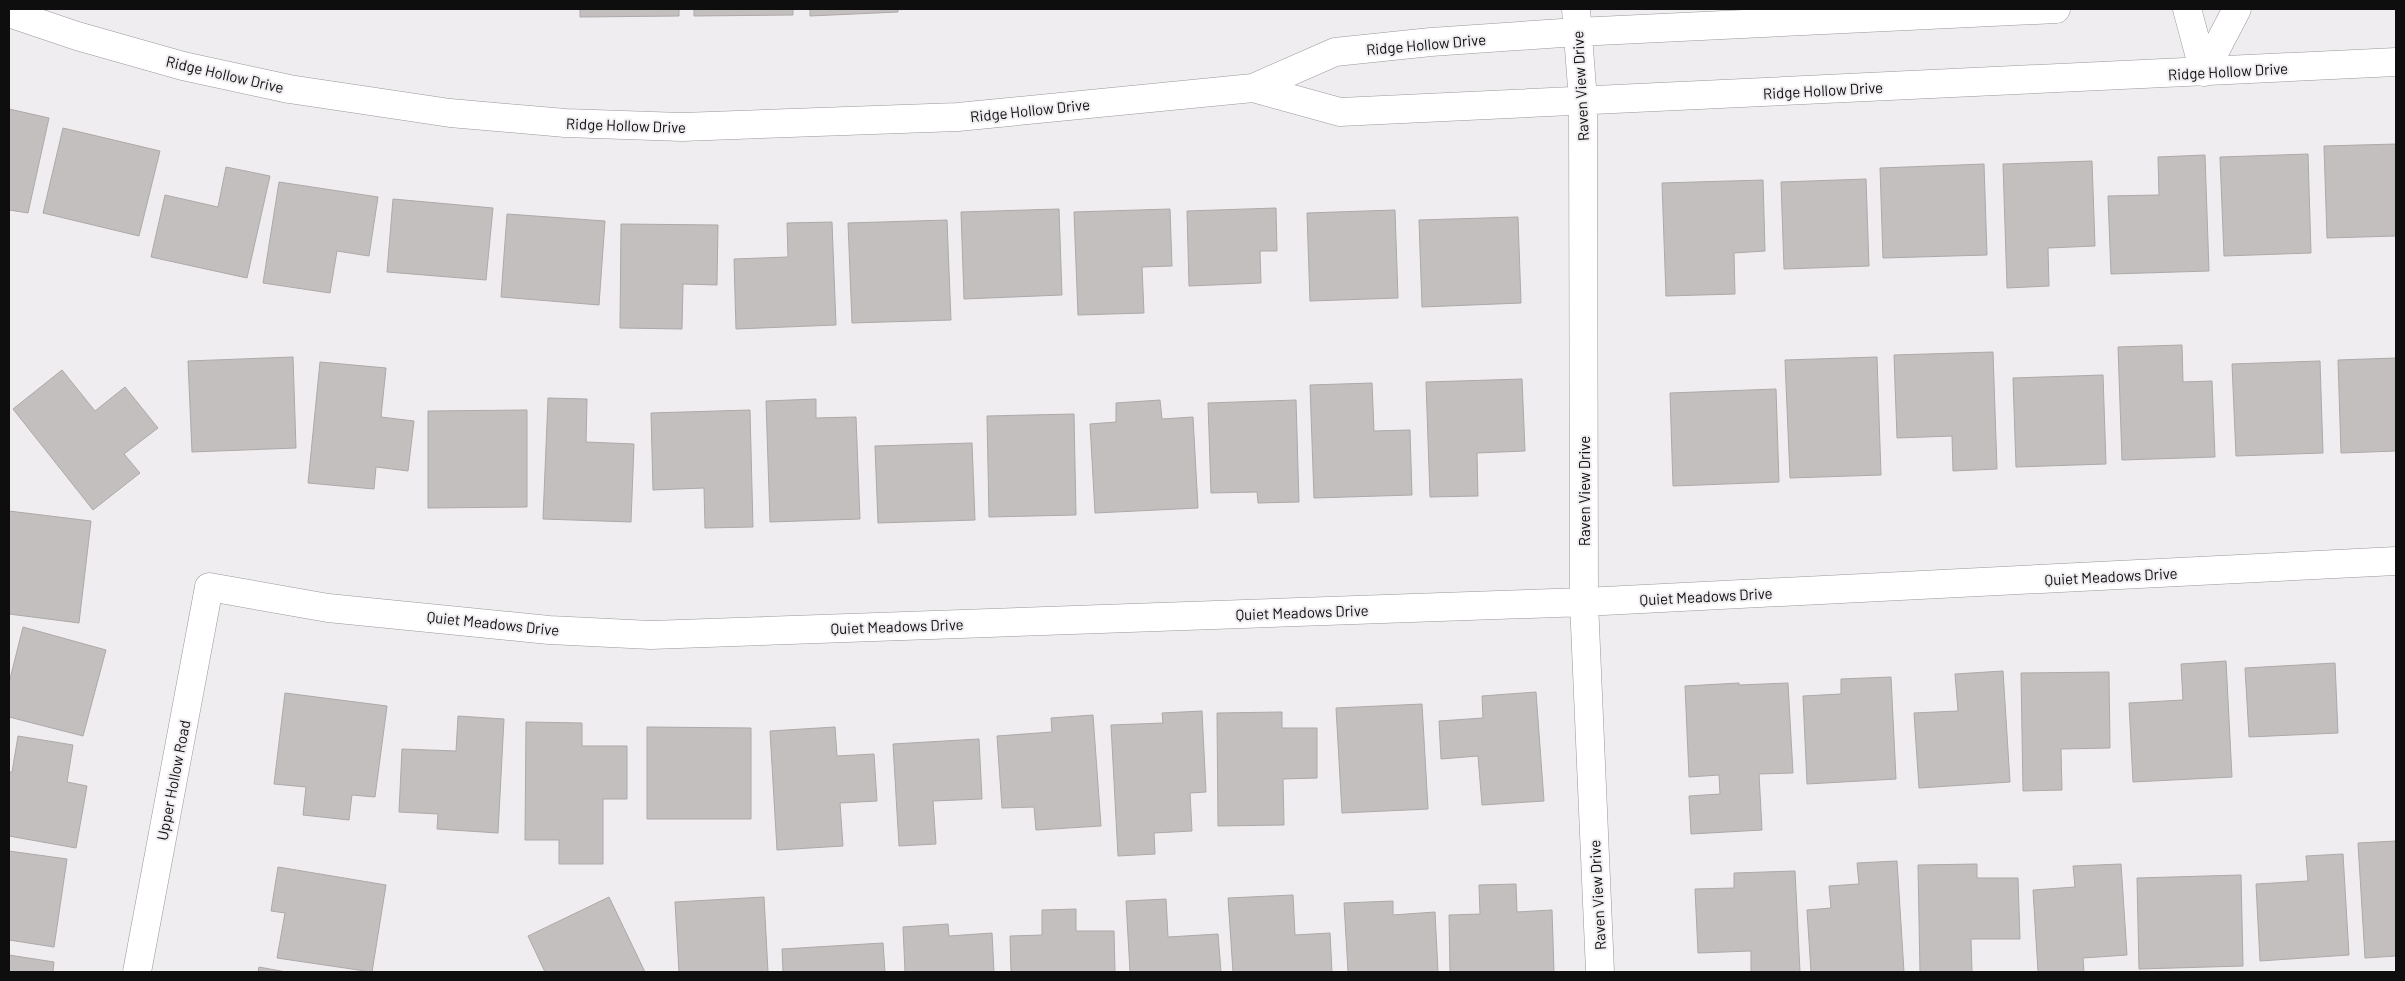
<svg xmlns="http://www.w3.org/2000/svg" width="2405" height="981" font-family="Barlow,sans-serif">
<rect width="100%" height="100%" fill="#f0edf0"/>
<path fill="#c3bfbe" stroke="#ada9a8" d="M580 9H679V16L580 17Z
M694 9H793V15L694 16Z
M810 9H898V12L810 16Z
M9 109 49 118 28 213 9 210Z
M63 128 160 151 139 236 43 213Z
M2396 144V236L2327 238 2324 146Z
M2308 154 2311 253 2224 256 2220 157Z
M2205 155 2209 271 2111 274 2108 196 2159 195 2158 157Z
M2092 161 2095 246 2048 248 2049 286 2007 288 2003 164Z
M1984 164 1987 255 1883 258 1880 168Z
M226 167 270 176 247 278 151 257 165 195 218 207Z
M1866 179 1869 266 1784 269 1781 182Z
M1763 180 1765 251 1734 253 1735 294 1666 296 1662 183Z
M279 182 378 197 369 256 337 251 330 293 263 283Z
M393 199 493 208 486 280 387 272Z
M1276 208 1277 251H1260L1261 283 1189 286 1187 211Z
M1059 209 1062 295 964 299 961 212Z
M1170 209 1172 266 1142 267 1144 313 1078 315 1074 212Z
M1395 210 1398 298 1310 301 1307 213Z
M507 214 605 221 599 305 501 297Z
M1518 217 1521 303 1422 307 1419 220Z
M947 220 951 320 852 323 848 223Z
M832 222 836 325 736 329 734 259 788 257 787 223Z
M621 224 718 225 717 285 683 284 682 329 620 328Z
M2182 345 2183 382 2212 381 2215 457 2122 460 2118 347Z
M1993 352 1997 469 1953 471 1952 436 1897 438 1894 355Z
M293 357 296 448 192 452 188 361Z
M1877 357 1881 475 1790 478 1785 360Z
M2396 358V451L2341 453 2338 360Z
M2320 361 2323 453 2236 456 2232 364Z
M320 362 386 368 381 417 414 421 408 471 376 467 374 489 308 483Z
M62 370 95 411 125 387 158 428 124 454 140 473 93 510 13 409Z
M2103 375 2106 464 2016 467 2013 378Z
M1522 379 1525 451 1477 453 1478 496 1430 497 1426 382Z
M1372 383 1374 431 1410 430 1412 495 1314 498 1310 385Z
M1776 389 1779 482 1673 486 1670 393Z
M548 398 587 399 586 442 634 444 631 522 543 519Z
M816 399V418L856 417 860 519 770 522 766 401Z
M1160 400 1162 419 1193 417 1198 508 1095 513 1090 424 1116 422V403Z
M1296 400 1299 502 1258 503 1257 492 1211 493 1208 403Z
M527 410V507L428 508V411Z
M750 410 753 527 705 528 704 488 653 490 651 413Z
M1074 414 1076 515 989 517 987 416Z
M972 443 975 520 878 523 875 446Z
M9 511 91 521 79 623 9 614Z
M23 627 106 650 83 736 9 717V683Z
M2226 661 2232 777 2133 782 2129 703 2183 700 2181 664Z
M2335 663 2338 733 2249 737 2245 668Z
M2003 671 2010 782 1919 788 1914 713 1958 711 1955 674Z
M2109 672 2110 748 2061 749 2062 790 2023 791 2021 673Z
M1891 677 1896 779 1807 784 1803 696 1841 694V679Z
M1739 683V685L1788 683 1793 773 1759 774 1762 830 1691 834 1689 796 1720 794 1719 775 1689 777 1685 686Z
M1536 692 1544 801 1482 805 1478 756 1441 759 1439 721 1483 718 1482 696Z
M285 693 387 706 375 797 352 795 349 820 303 815 306 787 274 784Z
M1422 704 1428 809 1342 813 1336 708Z
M1202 711 1206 792 1190 793 1192 831 1154 833 1155 854 1118 856 1111 725 1163 723 1162 713Z
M1282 712V728H1317V778L1283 779 1284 825 1218 826 1217 713Z
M1093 715 1101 826 1036 830 1034 807 1002 808 997 736 1052 732 1051 718Z
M458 716 504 719 498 833 437 829 438 814 399 812 402 749 456 751Z
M526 722 582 723V746H627V799H603V864H559V840H525Z
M647 727 751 728V819H647Z
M835 727 837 756 874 754 877 801 840 803 843 846 777 850 770 731Z
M18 736 73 745 67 782 87 786 76 848 9 836V772H12Z
M979 739 982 799 933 801 936 844 899 846 893 744Z
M2396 841V956L2365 958 2358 843Z
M9 851 67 859 54 947 9 940Z
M2343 854 2349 955 2260 961 2256 884 2308 881 2306 856Z
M1897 861 1904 972H1811L1807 910 1831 908 1829 886 1859 884 1857 863Z
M1977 864V878H2018L2020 939H1971L1972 972H1920L1918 865Z
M2121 864 2127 955 2083 958 2084 972H2038L2033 890 2075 887 2073 866Z
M278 867 386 885 372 972 277 958 285 913 271 911Z
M1795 871 1800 972H1751V951L1698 953 1695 889 1734 888V873Z
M2241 875 2243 966 2139 969 2137 878Z
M1516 884 1517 912 1552 910 1554 972H1450L1449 915 1480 914 1479 885Z
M1293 895 1295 935 1330 933 1332 972H1233L1228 898Z
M609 897 645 972H545L528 936Z
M764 897 768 972H679L675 902Z
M1166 899 1168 937 1218 934 1221 972H1130L1126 901Z
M1393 901V915L1435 912 1438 972H1348L1344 903Z
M1076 909V931H1114L1115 972H1011L1010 936 1042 935V910Z
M948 924 949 936 992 933 994 972H905L903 927Z
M883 943 885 972H783L782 949Z
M9 955 54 962 53 972H9Z
M259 967 286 972H258Z"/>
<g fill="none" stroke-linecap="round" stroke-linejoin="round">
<defs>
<path id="minor" d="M1576 9 1583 101 1584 602 1600 972
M2187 9 2204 72
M9 13 77 36 183 66 289 89 450 113 565 123 682 127 958 117 1253 88 1335 52 1431 42 1577 32 2056 9
M2204 72 2237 9
M1253 88 1340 112 2396 62
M137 972 209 587 328 608 549 630 651 635 1584 602 2396 561"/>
</defs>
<use href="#minor" stroke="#99979a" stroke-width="29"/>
<use href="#minor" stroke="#fff" stroke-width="28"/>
</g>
<g text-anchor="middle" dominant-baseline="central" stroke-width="4" stroke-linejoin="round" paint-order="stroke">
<g font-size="15" fill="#0f0e0f" stroke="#f0edf0">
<text transform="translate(1426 44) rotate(-5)">Ridge Hollow Drive</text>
<text transform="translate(2228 71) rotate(-3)">Ridge Hollow Drive</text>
<text transform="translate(225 74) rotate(13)">Ridge Hollow Drive</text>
<text transform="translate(1580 86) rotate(-93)">Raven View Drive</text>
<text transform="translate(1823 90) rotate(-3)">Ridge Hollow Drive</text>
<text transform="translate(1030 110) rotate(-6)">Ridge Hollow Drive</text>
<text transform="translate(626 125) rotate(2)">Ridge Hollow Drive</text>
<text transform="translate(1584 491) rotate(-90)">Raven View Drive</text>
<text transform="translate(2111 576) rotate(-3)">Quiet Meadows Drive</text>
<text transform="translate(1706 596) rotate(-3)">Quiet Meadows Drive</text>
<text transform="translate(1302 612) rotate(-2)">Quiet Meadows Drive</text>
<text transform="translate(493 623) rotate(6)">Quiet Meadows Drive</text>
<text transform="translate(897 626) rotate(-2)">Quiet Meadows Drive</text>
<text transform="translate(173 780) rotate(-79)">Upper Hollow Road</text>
<text transform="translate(1597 895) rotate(-93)">Raven View Drive</text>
</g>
</g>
<rect width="2405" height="981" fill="none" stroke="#0f0e0f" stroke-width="20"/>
</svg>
